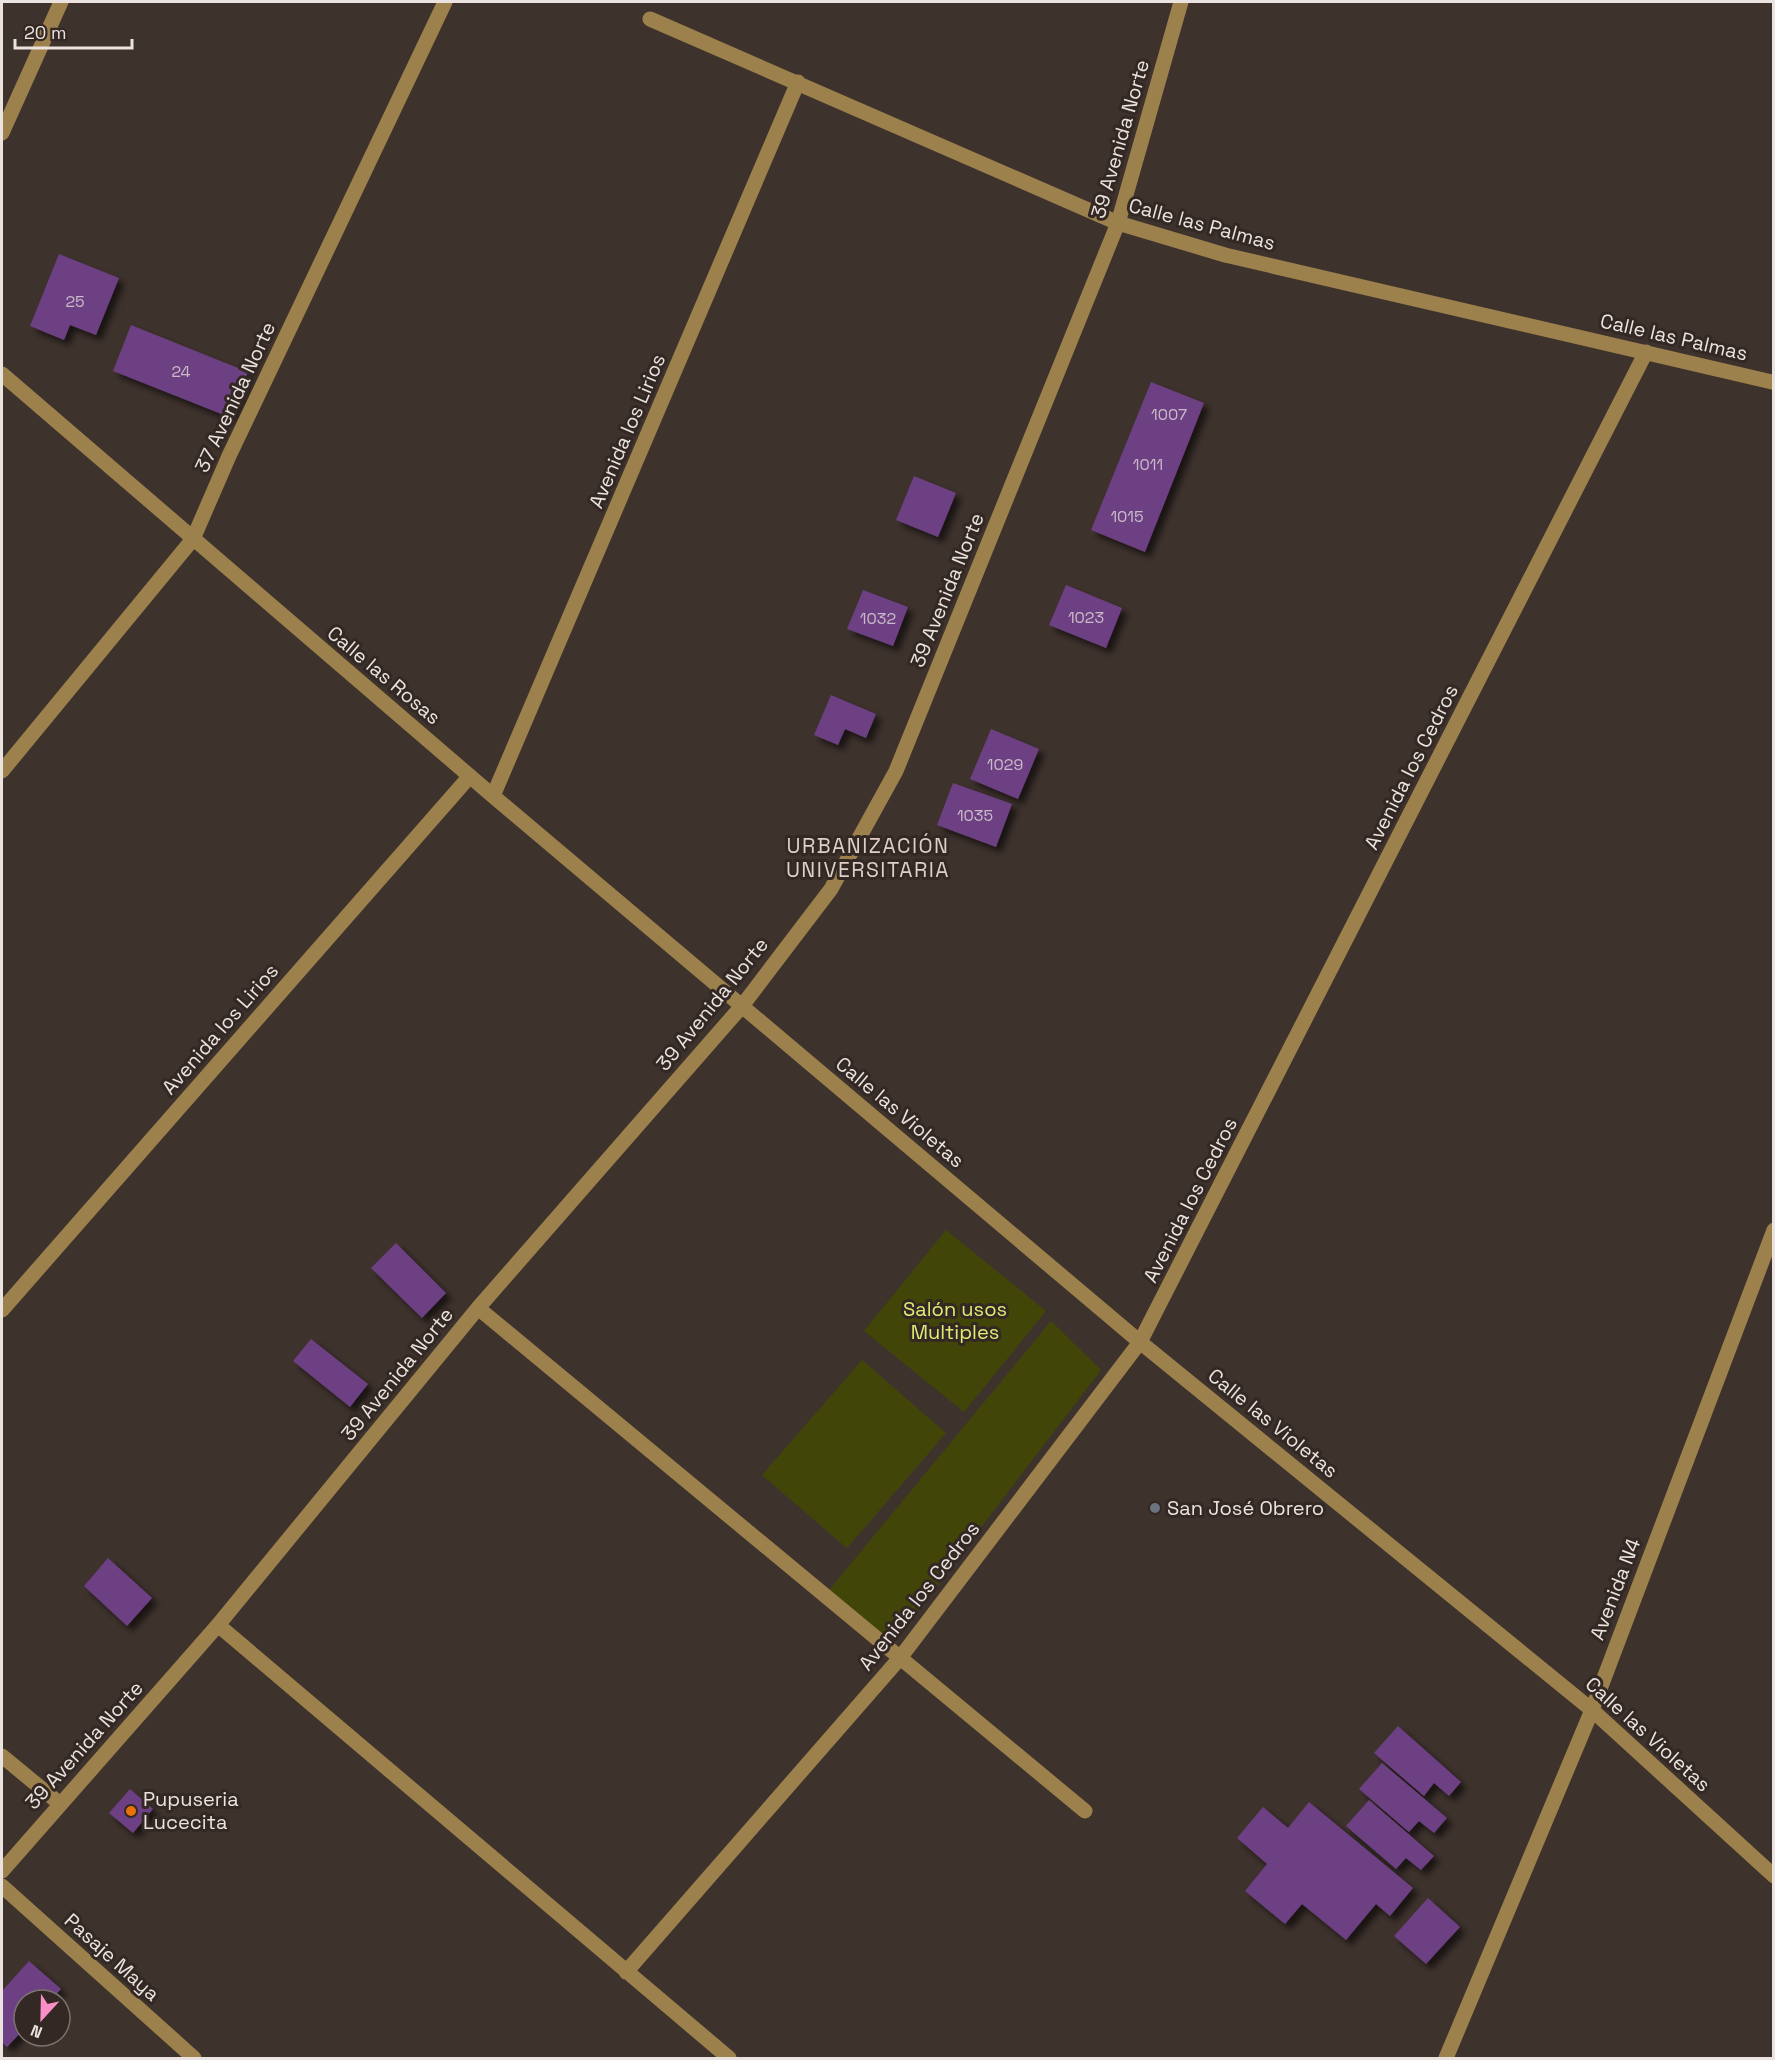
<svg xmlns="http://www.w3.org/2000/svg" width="1775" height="2060" font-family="'Space Grotesk',sans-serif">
<defs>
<filter id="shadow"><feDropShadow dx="5.5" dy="5.5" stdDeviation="3" flood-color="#0009"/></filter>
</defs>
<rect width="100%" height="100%" fill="#3e322d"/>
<path fill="#414608" d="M946 1230 1046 1311 964 1412 864 1331Z
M1051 1321 1101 1370 889 1648 825 1595Z
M862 1360 946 1433 847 1548 762 1475Z"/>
<path fill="#6c3f82" filter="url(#shadow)" d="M59 254 119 278 96 335 70 325 64 340 30 326Z
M131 325 248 372 229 417 113 371Z
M1151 382 1204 403 1145 552 1091 530Z
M914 476 956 493 938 537 896 520Z
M1066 585 1122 608 1106 648 1049 625Z
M863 590 908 607 893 646 847 629Z
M831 695 876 714 866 738 845 729 838 745 814 735Z
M991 729 1039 749 1018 799 970 779Z
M953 783 1012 804 996 847 937 825Z
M396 1243 446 1293 422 1318 371 1268Z
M311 1339 368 1384 350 1407 293 1361Z
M108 1558 152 1598 127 1626 84 1586Z
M1398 1726 1461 1782 1449 1796 1434 1783 1424 1796 1374 1753Z
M1382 1763 1447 1818 1434 1833 1419 1821 1409 1832 1359 1789Z
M130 1789 153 1809 133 1833 109 1813Z
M1369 1800 1434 1856 1421 1870 1406 1858 1396 1869 1346 1826Z
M1309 1802 1413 1888 1390 1916 1376 1904 1346 1940 1302 1904 1285 1924 1245 1891 1267 1864 1237 1838 1263 1807 1288 1828Z
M1428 1898 1460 1927 1426 1964 1394 1936Z
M29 1961 61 1989 51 2000H24V2029L7 2047 2 2042V1991Z"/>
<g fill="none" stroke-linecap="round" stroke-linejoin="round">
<path stroke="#9c814c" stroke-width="15" d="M650 19 1118 223 1225 255 1772 382
M2 133 61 2
M2 374 493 796 1140 1342 1592 1710 1774 1876
M2 771 193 539 229 456 445 2
M493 796 798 82
M478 1308 1085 1811
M2 1310 470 776
M218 1625 729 2058
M2 1756 59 1803
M2 1871 218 1625 478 1308 742 1006 831 889 896 771 1118 223 1181 2
M2 1886 194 2058
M626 1972 900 1658 1140 1342 1646 352
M1446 2058 1592 1710 1774 1230"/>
</g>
<circle fill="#6b7280" stroke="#332823" stroke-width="2" cx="1155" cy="1508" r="6"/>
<circle fill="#e8710a" stroke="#332823" stroke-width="2" cx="131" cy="1811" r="6"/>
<g text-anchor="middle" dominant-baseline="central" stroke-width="6" stroke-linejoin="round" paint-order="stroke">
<g font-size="16" fill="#cabac8">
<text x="75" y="301">25</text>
<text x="181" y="371">24</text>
<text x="1169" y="414">1007</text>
<text x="1148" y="464">1011</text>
<text x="1127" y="516">1015</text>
<text x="1086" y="617">1023</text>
<text x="878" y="618">1032</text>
<text x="1005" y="764">1029</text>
<text x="975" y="815">1035</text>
</g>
<g font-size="20" fill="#eae3df" stroke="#332823">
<text transform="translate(1120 139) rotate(-74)">39 Avenida Norte</text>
<text transform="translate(1202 224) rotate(15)">Calle las Palmas</text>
<text transform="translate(1674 337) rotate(13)">Calle las Palmas</text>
<text transform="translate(235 397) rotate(-65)">37 Avenida Norte</text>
<text transform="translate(627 431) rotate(-67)">Avenida los Lirios</text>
<text transform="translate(947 590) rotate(-68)">39 Avenida Norte</text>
<text transform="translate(384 675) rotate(40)">Calle las Rosas</text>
<text transform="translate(1411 767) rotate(-63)">Avenida los Cedros</text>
<text transform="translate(712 1004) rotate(-51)">39 Avenida Norte</text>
<text transform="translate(220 1029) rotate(-49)">Avenida los Lirios</text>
<text transform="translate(900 1112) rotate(40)">Calle las Violetas</text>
<text transform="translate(1190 1200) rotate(-63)">Avenida los Cedros</text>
<text transform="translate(397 1374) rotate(-51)">39 Avenida Norte</text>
<text transform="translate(1273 1423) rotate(39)">Calle las Violetas</text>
<text transform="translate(1615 1589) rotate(-69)">Avenida N4</text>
<text transform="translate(919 1596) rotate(-52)">Avenida los Cedros</text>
<text transform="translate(1648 1734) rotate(42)">Calle las Violetas</text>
<text transform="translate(84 1745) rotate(-48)">39 Avenida Norte</text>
<text transform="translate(112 1957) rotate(42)">Pasaje Maya</text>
</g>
<g font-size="20" fill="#deec75" stroke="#332823">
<text x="955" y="1309">Salón usos<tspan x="955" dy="23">Multiples</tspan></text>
</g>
<g font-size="20" fill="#eae3df" stroke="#332823" text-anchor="start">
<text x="1167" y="1508">San José Obrero</text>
<text x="143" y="1799">Pupuseria<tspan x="143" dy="23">Lucecita</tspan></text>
</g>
<g font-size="21" letter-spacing="1.5" fill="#dfcfc9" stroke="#332823">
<text x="868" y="845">URBANIZACIÓN<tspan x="868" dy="24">UNIVERSITARIA</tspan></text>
</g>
</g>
<rect width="1775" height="2060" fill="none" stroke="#eae3df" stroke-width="6"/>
<g transform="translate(42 2018) rotate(202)"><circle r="28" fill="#332823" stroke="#7c736e" stroke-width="1.5"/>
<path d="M0-4.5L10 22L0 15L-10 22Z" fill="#fa8fc8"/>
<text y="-9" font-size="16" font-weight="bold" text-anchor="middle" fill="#eae3df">N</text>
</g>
<path d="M15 39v9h117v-9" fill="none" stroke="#eae3df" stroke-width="3"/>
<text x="24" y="39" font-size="18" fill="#eae3df" stroke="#332823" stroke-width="4.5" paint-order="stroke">20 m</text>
</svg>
